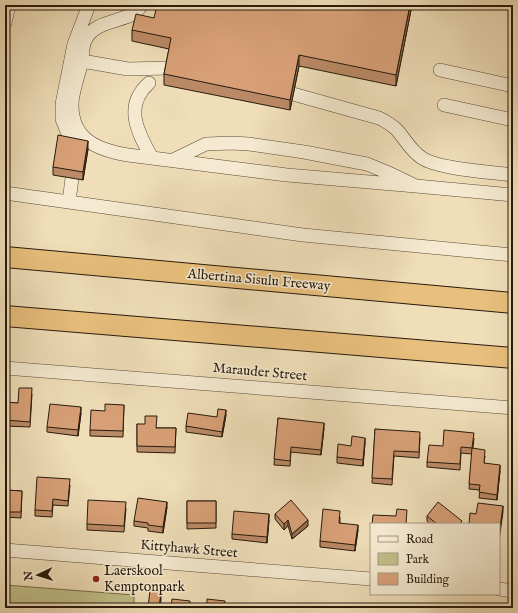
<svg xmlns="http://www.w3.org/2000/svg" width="518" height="613" font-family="'IM FELL English',serif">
<rect width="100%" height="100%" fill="#efdeb8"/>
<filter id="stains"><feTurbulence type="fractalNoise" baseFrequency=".005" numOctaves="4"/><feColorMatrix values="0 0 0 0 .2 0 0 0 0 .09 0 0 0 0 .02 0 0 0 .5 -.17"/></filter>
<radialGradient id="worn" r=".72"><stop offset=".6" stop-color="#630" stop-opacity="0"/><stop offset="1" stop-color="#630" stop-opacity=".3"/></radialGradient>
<path fill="#c1bf89" stroke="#746c4a" d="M5 585 134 595V608H5Z"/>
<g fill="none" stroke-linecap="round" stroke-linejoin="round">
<defs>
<path id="minor" d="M5 23 9 5
M74 59 82 61C83 54 82 45 86 39 94 22 118 22 133 14 137 12 139 8 142 5
M168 68 128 69 82 61C79 74 73 89 72 103 71 139 97 150 128 155L287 175 416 186
M440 70 513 86
M149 83C123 106 138 133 152 158
M293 94 379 118C385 121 392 125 397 130 405 139 411 151 422 158 438 169 491 172 513 175
M444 105 513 120
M73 146 62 119V104L74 44 89 5
M173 160 206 144 232 143 249 144 304 152 367 164 391 174 416 186 513 195
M5 193 303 235 513 255
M69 202 72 178
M5 368 513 408
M5 550 371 579
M499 589 513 591"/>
<path id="highway" d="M5 257 513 303
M5 316 513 358"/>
</defs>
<use href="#minor" stroke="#594b37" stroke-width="14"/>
<use href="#highway" stroke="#271a0c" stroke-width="22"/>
<use href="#minor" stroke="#f5ead1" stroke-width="13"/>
<use href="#highway" stroke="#e8bf7c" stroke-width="20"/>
</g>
<path fill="#ba8a66" stroke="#271a0c" d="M412 5 396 86 299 66 290 110 164 85V74L169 49 132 41V30L154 18Z
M88 149 83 180 53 175V167Z
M32 394 30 427 5 426V402L18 403Z
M124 405 123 437 90 436V430Z
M81 413 78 436 47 432V427Z
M226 415 222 437 186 432V426Z
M278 418 324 428 321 455 291 452 290 466 274 465Z
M137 424 157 428H176L175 453 137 452Z
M375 429 420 437 419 458 394 456 392 485 372 483Z
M474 438 473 448 485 456 484 463 500 471 497 500 479 498 480 490 469 489 472 454 461 453 460 470 427 467V462L443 446Z
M365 443 363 466 337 463V457L351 446Z
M70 485 68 506 53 505 52 517 35 516V510Z
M5 490 22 491 21 518 5 517Z
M187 501H216V528L187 529Z
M167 507 163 533 148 531V528L134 526V521Z
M126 508 124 532 87 530V524Z
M275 514 308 526 292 539 288 526 284 530 275 519Z
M427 516 462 524H430L427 521Z
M340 517V523L358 530 355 551 320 547V541Z
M269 520 267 543 232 539V534Z"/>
<path fill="#977053" stroke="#271a0c" d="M410 5H412L396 86V75Z
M299 55V66L290 110V100Z
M88 141V149L83 180V172Z
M81 407V413L78 436V430Z
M226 410V415L222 437V432Z
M324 423V428L321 455V450Z
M365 438V443L363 466V460Z
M500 465V471L497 500V495Z
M167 502V507L163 533V527Z
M503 506V512L499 541V535Z
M269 514V520L267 543V537Z
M288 520V526L284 530V524Z
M308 520V526L292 539V534Z
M358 525V530L355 551V545Z
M161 592V600L160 608H159Z"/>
<path fill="#d8a077" stroke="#271a0c" d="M157 5H410L396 75 299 55 290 100 164 74 171 38 132 30 136 14 154 18Z
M58 135 88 141 83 172 53 167Z
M19 388H32L30 422 5 420V402L18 403Z
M50 404 81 407 78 430 47 427Z
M105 404 124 405 123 431 90 430 91 410 105 411Z
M218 409 226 410 222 432 186 426 188 413 217 417Z
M145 416H157L156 428H176L175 447 137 446V424H145Z
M278 418 324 423 321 450 291 447 290 461 274 459Z
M375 429 420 432 419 452 394 451 392 479 372 478Z
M444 430 474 433 472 448 485 450 484 463 500 465 497 495 479 492 480 485 469 484 472 448 461 447 460 464 427 462 429 445 443 446Z
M352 436 365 438 363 460 337 457 338 444 351 446Z
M37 477 70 479 68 501 53 499 52 511 35 510Z
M5 490 22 491 21 512H5Z
M138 498 167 502 163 527 148 525V523L134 521Z
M88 500 126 502 124 526 87 524Z
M291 500 308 520 292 534 288 520 284 524 275 514Z
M187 501H216V523H187Z
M438 502 462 521 460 524H437L427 516Z
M478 503 503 506 499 535V524H469L470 513 476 514Z
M323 509 340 511 339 523 358 525 355 545 320 541Z
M397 509 407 510 406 524H372L373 515 396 516Z
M234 511 269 514 267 537 232 534Z
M150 590 161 592 159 608H148Z
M172 599 190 601V608H171Z
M207 599 225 601 224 608H207Z
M303 604 321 606V608H302Z"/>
<circle fill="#8f2418" stroke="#f5ead1" stroke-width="1.5" cx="96" cy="579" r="4"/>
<g text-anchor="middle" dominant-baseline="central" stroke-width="3" stroke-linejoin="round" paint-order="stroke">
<g font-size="14" fill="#271a0c" stroke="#f5ead1">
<text transform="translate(259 280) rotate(5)">Albertina Sisulu Freeway</text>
<text transform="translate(260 372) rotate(5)">Marauder Street</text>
<text transform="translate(189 549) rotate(5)">Kittyhawk Street</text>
</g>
<g font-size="14" fill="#271a0c" stroke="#f5ead1" text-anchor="start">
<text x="104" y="571">Laerskool<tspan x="104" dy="16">Kemptonpark</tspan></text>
</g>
</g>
<rect width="518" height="613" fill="none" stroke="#efdeb8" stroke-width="20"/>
<rect x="6" y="6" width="506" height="601" fill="none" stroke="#271a0c" stroke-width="2"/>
<rect x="10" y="10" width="498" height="593" fill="none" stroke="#271a0c"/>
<rect x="370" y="523" width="130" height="72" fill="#f5ead1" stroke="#a39782"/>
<rect x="378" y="536" width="20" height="6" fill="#f5ead1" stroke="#a39782"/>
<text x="406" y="543" font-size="12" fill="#271a0c">Road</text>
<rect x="378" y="553" width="20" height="12" fill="#c1bf89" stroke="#a39782"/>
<text x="406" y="563" font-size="12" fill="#271a0c">Park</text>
<rect x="378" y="573" width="20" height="12" fill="#d8a077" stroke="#a39782"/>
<text x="406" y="583" font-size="12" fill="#271a0c">Building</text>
<g transform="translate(38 575) rotate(266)" stroke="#f5ead1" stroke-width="3" paint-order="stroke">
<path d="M0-3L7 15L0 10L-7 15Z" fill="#271a0c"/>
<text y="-6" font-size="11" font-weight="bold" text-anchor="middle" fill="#271a0c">N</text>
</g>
<rect width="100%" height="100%" filter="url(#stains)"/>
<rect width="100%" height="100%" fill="url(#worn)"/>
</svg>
